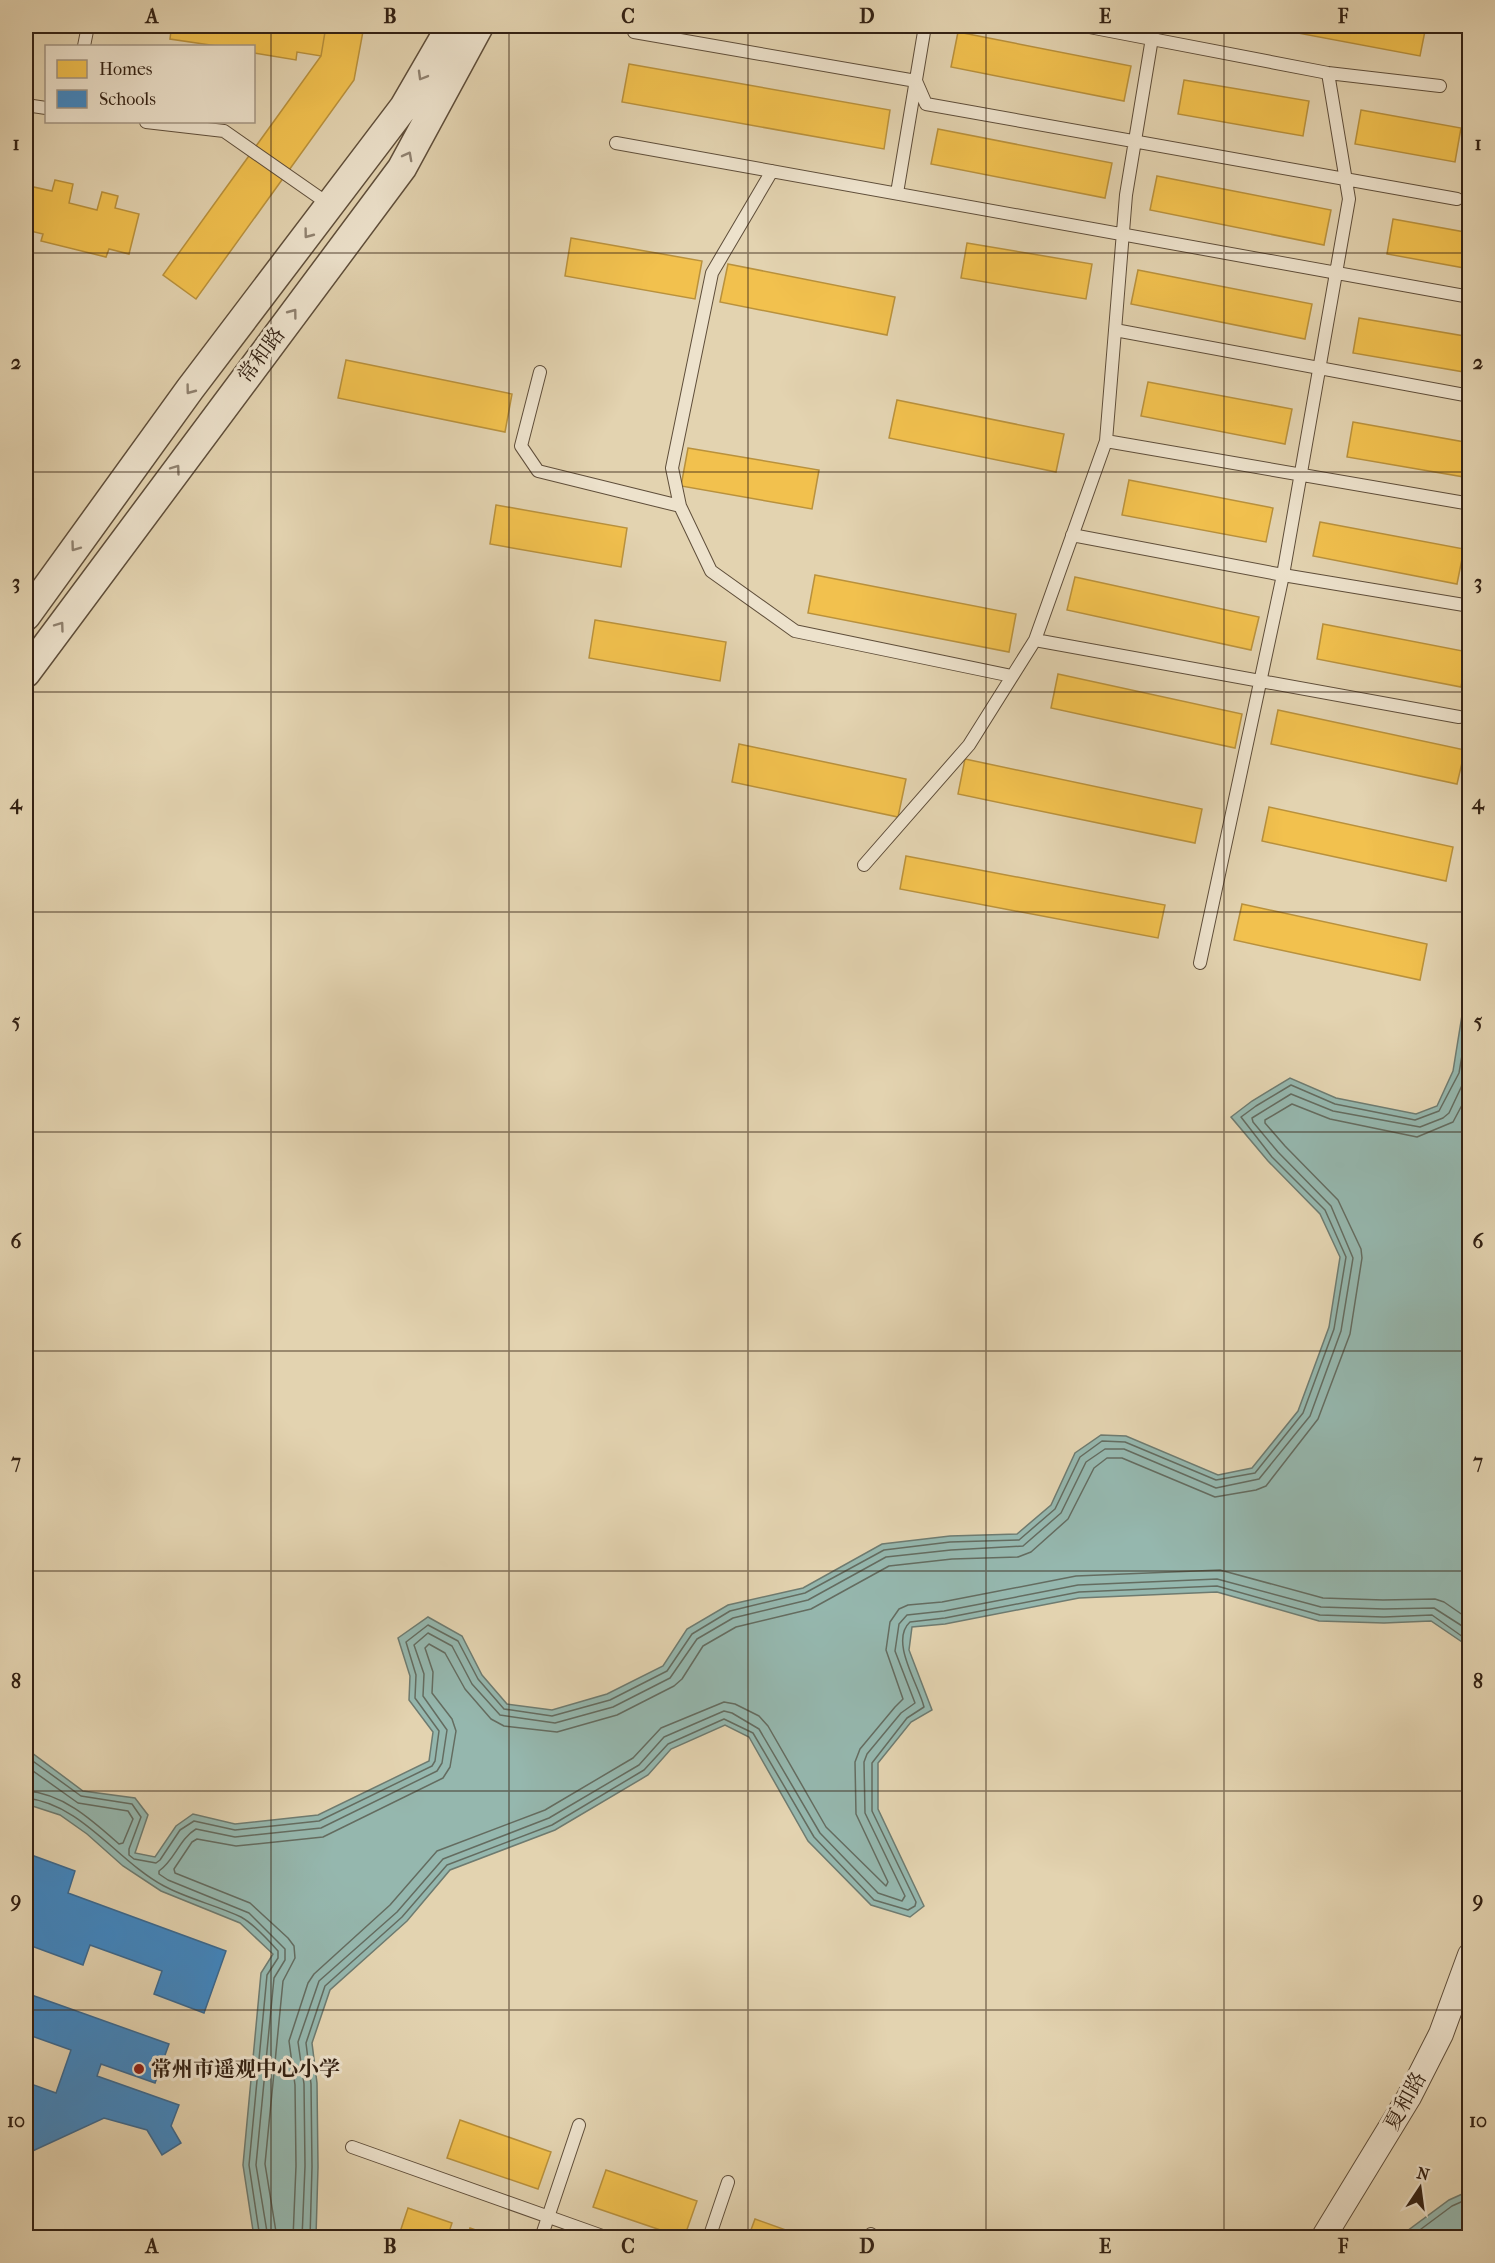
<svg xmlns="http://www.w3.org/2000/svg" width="1495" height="2263" font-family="'IM FELL French Canon','Noto Serif SC',serif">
<rect width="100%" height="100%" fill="#e3d3b0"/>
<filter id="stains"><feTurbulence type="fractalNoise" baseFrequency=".00333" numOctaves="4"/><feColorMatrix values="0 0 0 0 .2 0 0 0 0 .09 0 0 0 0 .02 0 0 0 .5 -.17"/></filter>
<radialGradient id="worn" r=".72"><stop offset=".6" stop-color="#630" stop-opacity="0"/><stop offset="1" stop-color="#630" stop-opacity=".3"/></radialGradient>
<path fill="#95b7ae" stroke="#6e7b70" stroke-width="1.5" d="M1469 972V1651L1462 1642 1431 1621 1384 1623 1319 1621 1217 1592 1079 1598 945 1624 912 1627 909 1650 932 1710 911 1722 878 1763V1809L924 1906 910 1917 871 1905 808 1841 749 1737 725 1725 671 1749 648 1775 555 1830 450 1870 407 1921 330 1990 312 2043 317 2083 318 2167 316 2237H254L243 2165 261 1973 273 1954 240 1923 161 1891 123 1866 87 1834 60 1815 26 1804V1752L32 1753 83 1791 135 1798 148 1815 135 1853 155 1857 176 1826 193 1814 235 1824 318 1815 429 1761 433 1732 409 1700 410 1676 398 1638 428 1617 462 1636 482 1675 507 1704 552 1710 607 1694 663 1666 687 1629 728 1605 803 1588 882 1544 950 1536 1017 1534 1051 1505 1075 1453 1101 1435 1126 1436 1218 1475 1252 1468 1298 1411 1329 1327 1340 1257 1320 1214 1268 1161 1231 1117 1252 1101 1290 1078 1336 1098 1416 1114 1437 1106 1453 1071Z
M1469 2191V2237H1399L1449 2200Z"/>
<path fill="#f2c14e" stroke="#b9913c" stroke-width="1.5" d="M146 26H326L321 56 297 52 296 60 254 53V46H217L170 39 171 31 146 27Z
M326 26H364L354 80 196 299 163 275 321 56Z
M1261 26H1426L1420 56Z
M958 32 1131 66 1124 101 951 67Z
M629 64 890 110 884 149 622 102Z
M1184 80 1309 101 1303 136 1178 114Z
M1361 110 1461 128 1455 162 1355 144Z
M938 129 1112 163 1105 198 931 164Z
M1157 176 1331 210 1324 245 1150 210Z
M55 180 73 184 69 203 97 210 102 192 118 196 115 208 139 214 129 254 109 249 106 257 41 241 43 234 26 230V201L29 186 52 191Z
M1393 219 1470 233V269L1387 254Z
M571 238 702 261 695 299 565 276Z
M967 243 1092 264 1086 299 961 278Z
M728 264 895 297 887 335 720 302Z
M1138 270 1312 304 1305 339 1131 304Z
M1359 318 1470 337V373L1353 353Z
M346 360 512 394 505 432 338 398Z
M1148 382 1292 409 1285 444 1141 416Z
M897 400 1064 434 1056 472 889 438Z
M1353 422 1470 443V478L1347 457Z
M688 448 819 470 812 509 681 486Z
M1129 480 1273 508 1266 542 1122 515Z
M496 505 627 528 621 567 490 544Z
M1320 522 1464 549 1457 584 1313 556Z
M815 575 1016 614 1009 652 808 613Z
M1075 577 1259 617 1251 650 1067 610Z
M595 620 726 642 720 681 589 658Z
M1323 624 1468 652 1461 687 1317 659Z
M1058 674 1242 714 1235 748 1051 708Z
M1278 710 1465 750 1457 784 1271 744Z
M739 744 906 779 898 817 732 782Z
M965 759 1202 809 1195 843 958 794Z
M1269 807 1453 847 1446 881 1262 841Z
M906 856 1165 905 1158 938 900 889Z
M1242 904 1427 944 1420 980 1234 940Z
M460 2120 551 2152 538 2189 447 2158Z
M606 2170 697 2201 684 2238 593 2207Z
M408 2208 452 2223 447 2238H398Z
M755 2219 808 2238H748Z
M470 2228 498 2238H467Z"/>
<path fill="#3f88c5" stroke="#3b6990" stroke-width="1.5" d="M26 1853 75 1871 68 1893 226 1951 204 2013 154 1994 162 1971 90 1945 83 1965 26 1944Z
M26 1993 169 2044 155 2083 101 2064 97 2076 179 2105 171 2126 181 2143 162 2155 147 2130 104 2118 26 2154V2090L34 2085 56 2093 71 2050 26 2034Z"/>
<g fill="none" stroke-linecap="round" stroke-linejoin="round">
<path stroke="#646c60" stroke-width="1.5" d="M26 1758 30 1759 81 1796 132 1804 141 1817 129 1849V1855L134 1859 156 1863 160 1860 180 1830 194 1821 235 1830 319 1821 432 1766 435 1761 439 1731 415 1698 416 1675 406 1642 428 1625 458 1641 478 1679 504 1709 552 1716 610 1700 667 1671 692 1634 730 1611 805 1593 884 1550 950 1542 1019 1540 1055 1509 1080 1457 1102 1441 1125 1442 1216 1480 1255 1473 1303 1413 1334 1329 1346 1257 1325 1210 1272 1157 1241 1117 1256 1106 1291 1085 1335 1104 1415 1120 1439 1111 1459 1073 1470 1009
M26 1766 78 1803 128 1811 133 1819 123 1843 119 1844C93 1821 63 1793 26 1791
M26 1798C82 1804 117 1861 164 1886 188 1899 216 1905 241 1917 252 1923 270 1942 278 1951V1958L267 1975 249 2165 260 2238
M268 2238 256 2165 274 1978 285 1960V1949L249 1913 168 1880 159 1874V1871C175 1860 179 1839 196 1829L235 1837 321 1828 437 1771 442 1763 447 1730 423 1696 424 1674 414 1645 428 1633 452 1646 472 1684 500 1715 555 1723 613 1707 670 1678 697 1639 733 1618 808 1600 886 1557 951 1550 1023 1546 1061 1513 1086 1462 1105 1449H1124L1216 1488 1259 1479 1310 1416 1341 1331 1353 1258 1331 1206 1278 1152 1253 1122 1252 1118 1291 1094 1333 1111 1420 1127 1443 1118 1449 1113 1466 1077 1470 1056
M277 2238 265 2164 283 1981 295 1958 294 1946 288 1938 250 1903 175 1873 174 1869 192 1842 197 1839 236 1846 323 1837 443 1778 450 1767 456 1731 452 1719 432 1693 433 1672 425 1648 429 1644 445 1653 465 1689 491 1719 504 1726 557 1732 617 1715 674 1686 682 1679 703 1646 736 1627 811 1609 889 1566 952 1559 1018 1557 1031 1552 1068 1519 1094 1468 1107 1458H1122L1215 1497 1256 1490 1266 1486 1318 1419 1350 1334 1362 1258 1361 1249 1338 1200 1285 1146 1265 1123V1120L1292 1104 1330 1119 1417 1137 1453 1122 1470 1090
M293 2238 296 2166 295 2085 289 2041 308 1983 314 1974 390 1905 437 1851 545 1810 633 1758 661 1728 724 1702 735 1704 759 1716 768 1726 826 1827 886 1886 888 1882 856 1814 855 1762 860 1749 895 1707 903 1699 886 1650 890 1622 899 1609 908 1605 942 1602 1076 1576 1220 1570 1323 1598 1383 1600 1435 1599 1444 1602 1470 1620
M302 2238 305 2166 304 2084 298 2042 319 1981 397 1912 443 1859 549 1818 639 1765 664 1737 724 1711 732 1713 759 1729 820 1833 878 1893 902 1901 905 1896 865 1813 864 1762 867 1754 901 1713 915 1703 895 1651 899 1624 907 1615 944 1611 1078 1585 1217 1579 1321 1607 1384 1609 1434 1608 1470 1631
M310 2238 312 2167 311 2084 306 2043 325 1986 402 1917 447 1865 552 1825 644 1770 668 1744 724 1719 753 1733 814 1837 874 1900 908 1910 915 1906 916 1902 872 1811V1763L907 1718 924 1707C919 1685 889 1641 910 1622L945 1618 1079 1592 1217 1586 1320 1615 1384 1617 1432 1615 1470 1642
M1409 2238 1452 2206 1470 2198"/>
<defs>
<path id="service" d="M1084 26 1328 73 1440 86
M634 32 916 81 926 104 1457 199
M84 46 88 26
M26 105 46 108
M146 122 224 131 330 205
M616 143 1470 297
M772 171 712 273 672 468 680 506 711 571 795 631 1012 676
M897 193 925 26
M1115 330 1470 396
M540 372 521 446 538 471 680 506
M1106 441 1465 503
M1072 535 1283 575 1470 606
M1035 640 1459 717
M864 865 969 745 1035 640 1106 441 1126 195 1154 26
M1200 963 1283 575 1349 199 1328 73
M352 2147 608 2238
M541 2238 579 2125
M709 2238 728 2182
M870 2238 871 2234"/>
<path id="minor" d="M1323 2238 1409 2097 1441 2034 1470 1955"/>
<path id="tertiary" d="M26 616 190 389 404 107 451 26
M26 673 402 168 479 26"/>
</defs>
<use href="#service" stroke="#5f4e3a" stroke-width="14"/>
<use href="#minor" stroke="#5f4e3a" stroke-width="26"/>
<use href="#tertiary" stroke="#5f4e3a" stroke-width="31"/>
<use href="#service" stroke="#ede2cc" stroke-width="12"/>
<use href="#minor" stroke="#ede2cc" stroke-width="24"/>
<use href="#tertiary" stroke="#ede2cc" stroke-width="28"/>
</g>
<defs><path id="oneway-chevron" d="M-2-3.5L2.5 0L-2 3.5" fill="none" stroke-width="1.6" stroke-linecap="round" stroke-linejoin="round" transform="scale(1.5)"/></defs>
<g stroke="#908270">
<use href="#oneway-chevron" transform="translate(422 76) rotate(120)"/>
<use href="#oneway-chevron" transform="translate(408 156) rotate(-62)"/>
<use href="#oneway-chevron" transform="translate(308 234) rotate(127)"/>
<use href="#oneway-chevron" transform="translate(293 313) rotate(-53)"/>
<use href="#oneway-chevron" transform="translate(190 390) rotate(127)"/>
<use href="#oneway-chevron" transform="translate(176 469) rotate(-54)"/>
<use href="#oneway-chevron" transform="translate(75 547) rotate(126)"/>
<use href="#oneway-chevron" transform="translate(60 626) rotate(-54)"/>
</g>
<path fill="none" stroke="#332113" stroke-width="1.5" stroke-opacity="0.55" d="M271 26V2238M509 26V2238M748 26V2238M986 26V2238M1224 26V2238M26 253H1470M26 472H1470M26 692H1470M26 912H1470M26 1132H1470M26 1351H1470M26 1571H1470M26 1791H1470M26 2010H1470"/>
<circle fill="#8f2418" stroke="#ede2cc" stroke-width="2" cx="139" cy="2069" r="6"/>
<g text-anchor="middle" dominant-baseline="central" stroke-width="6" stroke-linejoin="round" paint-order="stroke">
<g font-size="21" fill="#332113" stroke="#ede2cc">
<text transform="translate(261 355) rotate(-53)">常和路</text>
<text transform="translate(1405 2101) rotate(-61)">夏和路</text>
</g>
<g font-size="21" font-weight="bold" fill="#332113" stroke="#ede2cc" text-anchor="start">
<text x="151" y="2069">常州市遥观中心小学</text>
</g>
</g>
<rect width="1495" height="2263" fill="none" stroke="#e3d3b0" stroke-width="66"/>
<rect x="45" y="45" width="210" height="78" fill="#ede2cc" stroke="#a39582" stroke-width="1.5"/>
<rect x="57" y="60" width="30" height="18" fill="#f2c14e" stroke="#a39582" stroke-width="1.5"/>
<text x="99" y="75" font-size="18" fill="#332113">Homes</text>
<rect x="57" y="90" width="30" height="18" fill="#3f88c5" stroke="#a39582" stroke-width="1.5"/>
<text x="99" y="105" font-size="18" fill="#332113">Schools</text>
<g transform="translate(1420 2188) rotate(13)" stroke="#ede2cc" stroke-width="4.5" paint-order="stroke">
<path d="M0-4.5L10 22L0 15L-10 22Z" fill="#332113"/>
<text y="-9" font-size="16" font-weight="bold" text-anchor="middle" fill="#332113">N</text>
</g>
<rect x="33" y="33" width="1429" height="2197" fill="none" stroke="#332113" stroke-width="2"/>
<g font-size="20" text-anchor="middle" font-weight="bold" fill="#332113">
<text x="152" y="23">A</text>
<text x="390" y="23">B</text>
<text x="628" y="23">C</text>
<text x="867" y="23">D</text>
<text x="1105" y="23">E</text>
<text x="1343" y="23">F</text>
<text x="16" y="150">1</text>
<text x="1478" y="150">1</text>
<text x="16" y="369">2</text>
<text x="1478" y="369">2</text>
<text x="16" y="589">3</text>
<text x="1478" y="589">3</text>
<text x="16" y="809">4</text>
<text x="1478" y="809">4</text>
<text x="16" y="1028">5</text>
<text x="1478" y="1028">5</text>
<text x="16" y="1248">6</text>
<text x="1478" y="1248">6</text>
<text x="16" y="1468">7</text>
<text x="1478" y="1468">7</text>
<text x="16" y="1688">8</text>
<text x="1478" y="1688">8</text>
<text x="16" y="1907">9</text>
<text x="1478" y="1907">9</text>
<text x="16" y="2127">10</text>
<text x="1478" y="2127">10</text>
<text x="152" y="2253">A</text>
<text x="390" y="2253">B</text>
<text x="628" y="2253">C</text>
<text x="867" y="2253">D</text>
<text x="1105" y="2253">E</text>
<text x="1343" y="2253">F</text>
</g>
<rect width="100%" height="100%" filter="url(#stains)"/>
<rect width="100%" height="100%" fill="url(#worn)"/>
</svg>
